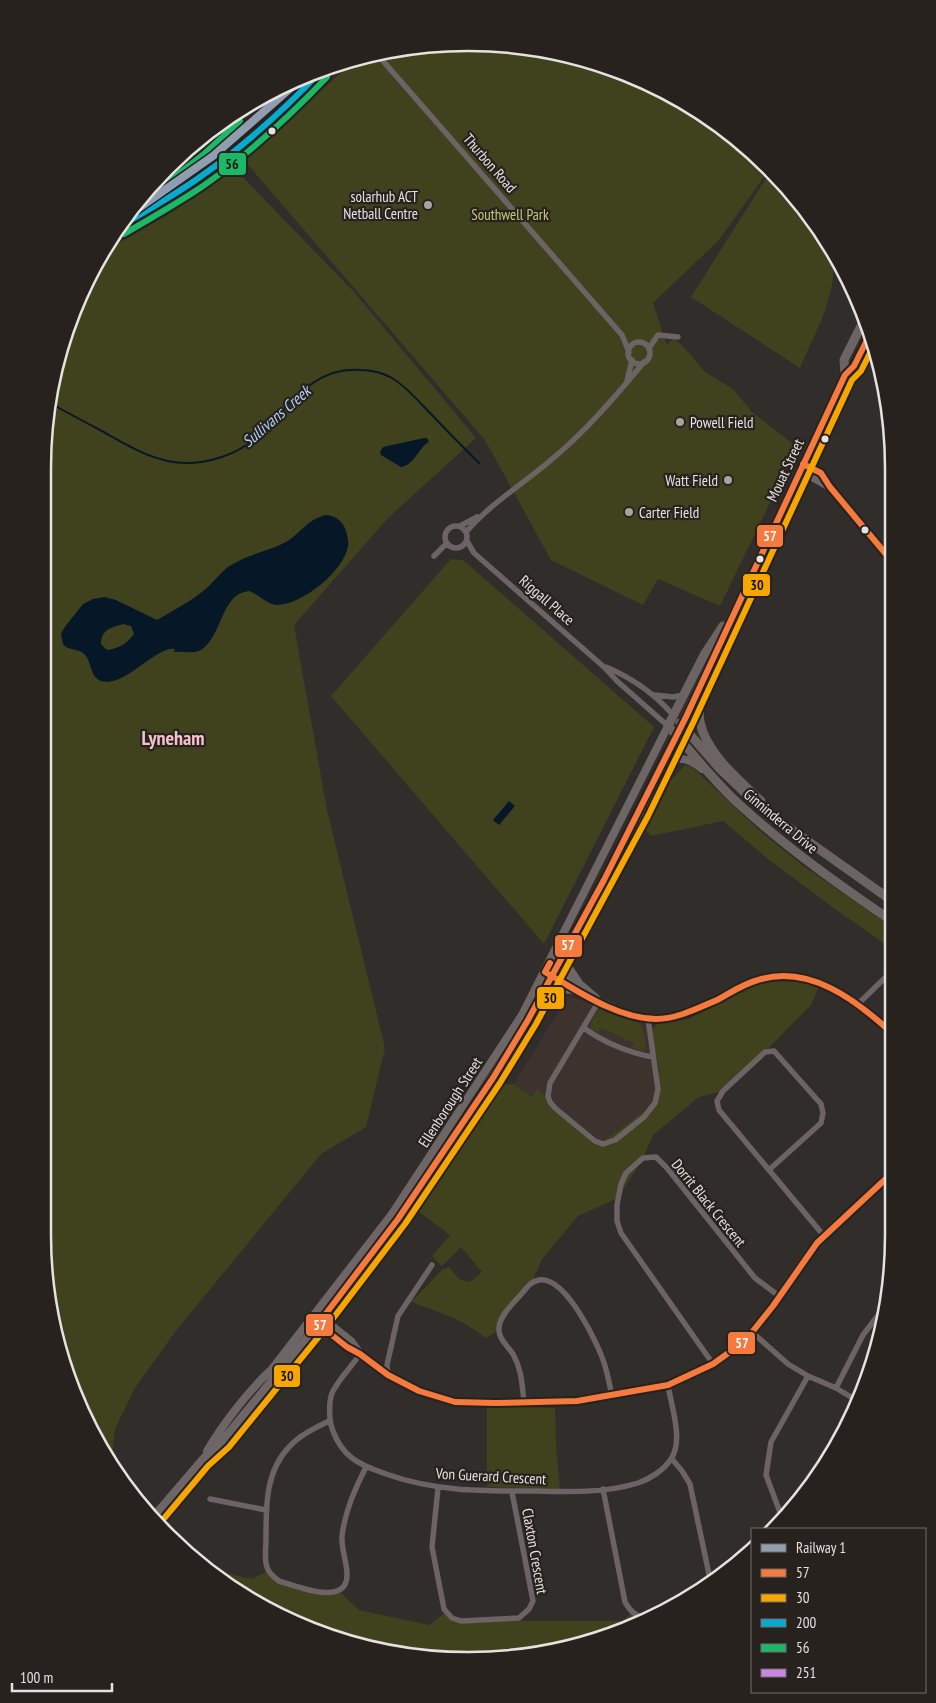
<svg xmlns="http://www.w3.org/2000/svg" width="936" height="1703" font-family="'PT Sans Narrow',sans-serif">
<rect width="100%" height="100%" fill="#302d2b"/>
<path fill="#3d322d" d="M568 996 646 1023 657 1101 600 1144 537 1090 532 1097 514 1084Z"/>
<path fill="#40421e" d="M440 43 523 46 604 65 680 99 752 152 768 171 719 240 653 303 667 346 670 341 674 339 683 346 705 372 733 389 752 412 797 447 720 606 658 579 643 605 551 560 485 440 243 159 359 57Z
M233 167 354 292 476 438 388 518 294 625 327 810 385 1048 366 1127 321 1154 175 1332 135 1388 115 1429 112 1459 65 1372 43 1235V440L57 358 99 255 174 211Z
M770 172C787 191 805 210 821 230 852 272 817 327 800 368L691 297Z
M451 559 463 560 654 727 544 944 331 696Z
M685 765 692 767 760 831 802 865 892 927V949L835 909 768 859 723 821 651 836 642 826 660 792Z
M774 981 801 982 819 987 811 1005 748 1069 723 1091 699 1097 653 1135 643 1158 618 1198 578 1216 542 1259 531 1284 511 1306 495 1333 485 1338C464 1319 438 1312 411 1302L442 1270 449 1267 459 1279 470 1282 482 1272 461 1247 442 1266 432 1256 450 1235 411 1206 494 1085 514 1084 532 1097 537 1089 600 1144 657 1101 659 1069 651 1030 657 1024 688 1019 757 985Z
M599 1009 641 1024 646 1044 643 1051 632 1048 634 1043 601 1028 598 1032 591 1029V1022Z
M487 1406 555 1408 556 1446 560 1489 487 1487Z
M211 1570 252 1579 266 1572 279 1581 327 1594 339 1591 359 1610 429 1625 446 1612 461 1621H623L630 1614 647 1618 631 1628 496 1660 358 1646 232 1589Z"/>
<path fill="#061827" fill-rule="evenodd" d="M424 438H427L429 442C418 448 415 465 401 467L381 455 380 452 383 447Z
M326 515C336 516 343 521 346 531 347 535 349 541 348 546 344 571 302 605 277 605 268 605 258 594 249 591 220 594 223 636 201 650 194 654 183 651 174 652L175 649C156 645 121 692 99 680 89 674 92 660 83 653 77 648 68 651 63 644L61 634 64 628 83 604 93 599 104 597 116 600 157 620C172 611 188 603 202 592 214 583 220 571 233 564 249 554 269 551 286 542 301 533 306 520 326 515ZM123 624 131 626 134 634C126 644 120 648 107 650L101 644C102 629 110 628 123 624Z
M509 801 515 806 499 825 493 820Z
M43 927C50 945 52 952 43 970Z"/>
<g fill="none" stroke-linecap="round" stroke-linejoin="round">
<path stroke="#061827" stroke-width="2" d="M50 403C66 412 83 421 100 430 127 445 154 463 187 463 207 463 231 456 248 444 285 416 307 366 360 370 371 370 383 373 392 378 407 387 419 402 431 414 447 431 463 447 479 463"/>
<path stroke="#6c6364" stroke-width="5.5" d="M377 54 622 335 629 352
M217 129 236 149
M208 131 229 155
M628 353a11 11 0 1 1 22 0a11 11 0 1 1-22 0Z
M649 348 658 335 678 337
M627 381 632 360
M445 537a11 11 0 1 1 22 0a11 11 0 1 1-22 0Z
M460 526 477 517
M466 532C491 503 523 484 551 460 586 431 615 397 644 362
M467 541 474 553 604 667 617 681 668 726
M434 556 446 544
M606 667C632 678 655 694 673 715
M655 695 673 697 683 695
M599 1001 550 1083 548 1096 550 1102 555 1108 595 1141 603 1144 615 1140 644 1117 655 1103 658 1089 648 1019
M857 1005 892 971
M584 1028C603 1042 629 1053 653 1057
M770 1169 821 1123 823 1113 821 1104 774 1051 765 1052 723 1091 717 1101 719 1110 824 1236
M753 1333 788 1364 808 1376 836 1388 856 1400
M360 1354C352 1366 340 1378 333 1391 328 1401 329 1421 333 1431 337 1442 343 1451 352 1458 362 1466 375 1470 386 1474 437 1492 483 1491 536 1491 569 1492 606 1493 638 1483 650 1479 664 1470 671 1459 684 1440 671 1406 668 1385
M713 1364 621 1233 617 1221V1205L621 1184 626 1173 643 1158 656 1157 667 1168 755 1278 779 1296
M388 1375 387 1365 398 1316 432 1265
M836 1388 863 1335 885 1306
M524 1402C522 1385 522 1370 513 1354 508 1346 498 1339 499 1328 500 1314 515 1302 524 1291 528 1286 532 1281 539 1280 566 1276 599 1345 605 1366 608 1376 610 1386 612 1396
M329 1421C315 1428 300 1435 290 1446 265 1471 266 1507 266 1540 266 1548 264 1559 267 1567 268 1572 275 1578 279 1581 296 1586 348 1608 347 1574 347 1562 341 1549 342 1536 345 1511 355 1489 366 1467
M672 1459 682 1471 690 1484 710 1579
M438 1488 432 1547 444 1609 452 1618 461 1621 519 1618 529 1609 533 1601 512 1492
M603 1489 625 1602C631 1612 635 1616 647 1618
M210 1499 266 1510
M781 1515 766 1475 771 1442 808 1376"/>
<path stroke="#6e6566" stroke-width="8" d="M803 464 821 473 830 487 890 559
M800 470 828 486
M663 765C678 755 689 758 702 769
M567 951V965L579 983
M551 969 581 985 596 998
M548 974C575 989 624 1019 655 1019 678 1020 700 1007 720 998 734 991 749 982 765 978 811 966 860 1002 892 1033
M543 991 553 988 572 990
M320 1316 351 1341 359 1352
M314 1321 347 1347 360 1354 388 1375 419 1391 455 1402 495 1403 577 1401 668 1385 713 1364 745 1341 773 1306 801 1264 817 1243 892 1173
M207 1451C223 1424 249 1390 272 1369L392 1214 522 1015 668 726
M154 1516 202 1460 222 1441 318 1324 398 1219 474 1106 528 1020 567 949 640 812 677 735"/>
<path stroke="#6c6463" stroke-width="9" d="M845 375 844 360 865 318
M723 626 704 655 668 726C692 752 713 781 740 805 787 848 839 885 892 921
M701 691C700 702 698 712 700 722 706 753 739 780 761 801
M680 723 720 769 761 808 891 900
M677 735 845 375 854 366 871 332"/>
<path stroke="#73696a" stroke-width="10" d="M153 183 200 146 234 115
M120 226C146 211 174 195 199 178 243 147 284 110 321 71"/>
<defs>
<path id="bus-1" d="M871 332 854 366 845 375 686 717 604 880 528 1020 493 1078 398 1219 318 1324 347 1347 360 1354 388 1375 419 1391 455 1402 495 1403 577 1401 668 1385 713 1364 745 1341 773 1306 817 1243 892 1173
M803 464 821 473 830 487 890 559
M550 963 545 972C578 991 616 1018 656 1019 677 1019 698 1008 717 1000 730 993 743 984 758 980 809 964 856 1000 892 1033"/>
<path id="bus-2" d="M161 1522 208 1466 229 1447 325 1329 405 1224 500 1083 536 1024 648 816 694 721 852 380 861 371 874 345"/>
<path id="bus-3" d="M153 183 200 146 234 115
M121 226C147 210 175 195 200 177 244 146 284 110 321 71"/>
<path id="bus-4" d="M158 190 205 153 240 121
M124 234C151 218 178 203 203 186 249 154 289 117 327 77"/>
<path id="bus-5" d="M133 208C196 172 251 129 302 78"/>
</defs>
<use href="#bus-1" stroke="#28221f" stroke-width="10"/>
<use href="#bus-2" stroke="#28221f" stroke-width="10"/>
<use href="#bus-3" stroke="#28221f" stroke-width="10"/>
<use href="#bus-4" stroke="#28221f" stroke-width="10"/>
<use href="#bus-5" stroke="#28221f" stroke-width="10"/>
<use href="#bus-1" stroke="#f6793e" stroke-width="6"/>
<use href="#bus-2" stroke="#f7a600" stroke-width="6"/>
<use href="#bus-3" stroke="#06acd0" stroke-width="6"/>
<use href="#bus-4" stroke="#1ab867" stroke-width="6"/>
<use href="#bus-5" stroke="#c787e3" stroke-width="6"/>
<defs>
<path id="rail-1" d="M129 215 213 156 302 78"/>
</defs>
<use href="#rail-1" stroke="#28221f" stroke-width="11"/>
<use href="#rail-1" stroke="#8f9eb0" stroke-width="8"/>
</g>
<g fill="#e6e2e0" stroke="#28221f" stroke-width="2">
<circle cx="272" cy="131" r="4.5"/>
<circle cx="825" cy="439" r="4.5"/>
<circle cx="865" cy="530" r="4.5"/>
<circle cx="760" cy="559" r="4.5"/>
</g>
<g fill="#a6a3a1" stroke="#28221f" stroke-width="2">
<circle cx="428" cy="205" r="5"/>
<circle cx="680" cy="422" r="5"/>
<circle cx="728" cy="480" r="5"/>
<circle cx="629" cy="512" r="5"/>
</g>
<g text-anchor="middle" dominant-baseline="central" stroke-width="4.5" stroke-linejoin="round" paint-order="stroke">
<g font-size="15" fill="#e6e2e0" stroke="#28221f">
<text transform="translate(490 163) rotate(49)">Thurbon Road</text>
<text transform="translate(785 470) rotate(-65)">Mouat Street</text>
<text transform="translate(547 600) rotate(41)">Riggall Place</text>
<text transform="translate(781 821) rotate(40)">Ginninderra Drive</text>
<text transform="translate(450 1102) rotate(-57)">Ellenborough Street</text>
<text transform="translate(709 1203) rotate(51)">Dorrit Black Crescent</text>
<text transform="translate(491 1476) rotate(3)">Von Guerard Crescent</text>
<text transform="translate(535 1551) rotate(80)">Claxton Crescent</text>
</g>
<g font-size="15" fill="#e6e2e0" stroke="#28221f" text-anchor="end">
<text x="418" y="196">solarhub ACT<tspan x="418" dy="17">Netball Centre</tspan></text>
<text x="690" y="422" text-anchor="start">Powell Field</text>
<text x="718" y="480">Watt Field</text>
<text x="639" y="512" text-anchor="start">Carter Field</text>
</g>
<g font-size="15" fill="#c5ca7b" stroke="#28221f">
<text x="510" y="214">Southwell Park</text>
</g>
<g font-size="16" font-style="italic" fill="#aed4f5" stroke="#28221f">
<text transform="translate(276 416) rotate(-41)">Sullivans Creek</text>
</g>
<g font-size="20" font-weight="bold" fill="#f5c2cc" stroke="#28221f">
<text x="173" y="738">Lyneham</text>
</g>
</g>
<path d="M0 0H936V1703H0ZM468 51H468A417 417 0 0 1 885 468V1235A417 417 0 0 1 468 1652H468A417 417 0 0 1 51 1235V468A417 417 0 0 1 468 51Z" fill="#28221f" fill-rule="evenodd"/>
<path fill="none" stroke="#e6e2e0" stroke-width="2.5" d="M468 51H468A417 417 0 0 1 885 468V1235A417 417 0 0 1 468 1652H468A417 417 0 0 1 51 1235V468A417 417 0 0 1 468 51Z"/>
<g stroke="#28221f" stroke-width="2">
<rect x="218" y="152" width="29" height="24" rx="5" fill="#1ab867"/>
<rect x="756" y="524" width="28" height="24" rx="5" fill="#f6793e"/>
<rect x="742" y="573" width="29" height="24" rx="5" fill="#f7a600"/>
<rect x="554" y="934" width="29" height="24" rx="5" fill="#f6793e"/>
<rect x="536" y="986" width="29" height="24" rx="5" fill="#f7a600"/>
<rect x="305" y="1313" width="29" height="24" rx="5" fill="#f6793e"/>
<rect x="727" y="1331" width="29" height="24" rx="5" fill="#f6793e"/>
<rect x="273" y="1364" width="28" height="24" rx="5" fill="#f7a600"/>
</g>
<g font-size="14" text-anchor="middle" font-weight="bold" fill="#fff">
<text x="770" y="541">57</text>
<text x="568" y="950">57</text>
<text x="320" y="1330">57</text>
<text x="742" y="1348">57</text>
</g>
<g font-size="14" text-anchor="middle" font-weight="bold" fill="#111">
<text x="232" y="169">56</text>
<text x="757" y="590">30</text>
<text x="550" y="1003">30</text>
<text x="287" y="1381">30</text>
</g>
<rect x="751" y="1528" width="175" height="165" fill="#28221f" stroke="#746f6c"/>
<rect x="761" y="1544" width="25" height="8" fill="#8f9eb0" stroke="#746f6c"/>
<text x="796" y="1553" font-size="15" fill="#e6e2e0">Railway 1</text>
<rect x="761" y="1569" width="25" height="8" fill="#f6793e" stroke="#746f6c"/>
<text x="796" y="1578" font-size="15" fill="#e6e2e0">57</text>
<rect x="761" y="1594" width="25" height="8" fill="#f7a600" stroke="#746f6c"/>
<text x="796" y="1603" font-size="15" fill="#e6e2e0">30</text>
<rect x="761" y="1619" width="25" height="8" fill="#06acd0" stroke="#746f6c"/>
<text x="796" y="1628" font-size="15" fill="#e6e2e0">200</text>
<rect x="761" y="1644" width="25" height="8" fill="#1ab867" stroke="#746f6c"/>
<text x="796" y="1653" font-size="15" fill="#e6e2e0">56</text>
<rect x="761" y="1669" width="25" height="8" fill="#c787e3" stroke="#746f6c"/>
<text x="796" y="1678" font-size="15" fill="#e6e2e0">251</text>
<path d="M12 1683v8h100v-8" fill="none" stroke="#e6e2e0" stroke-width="2.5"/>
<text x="20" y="1683" font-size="15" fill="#e6e2e0" stroke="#28221f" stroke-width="4" paint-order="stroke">100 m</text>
</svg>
